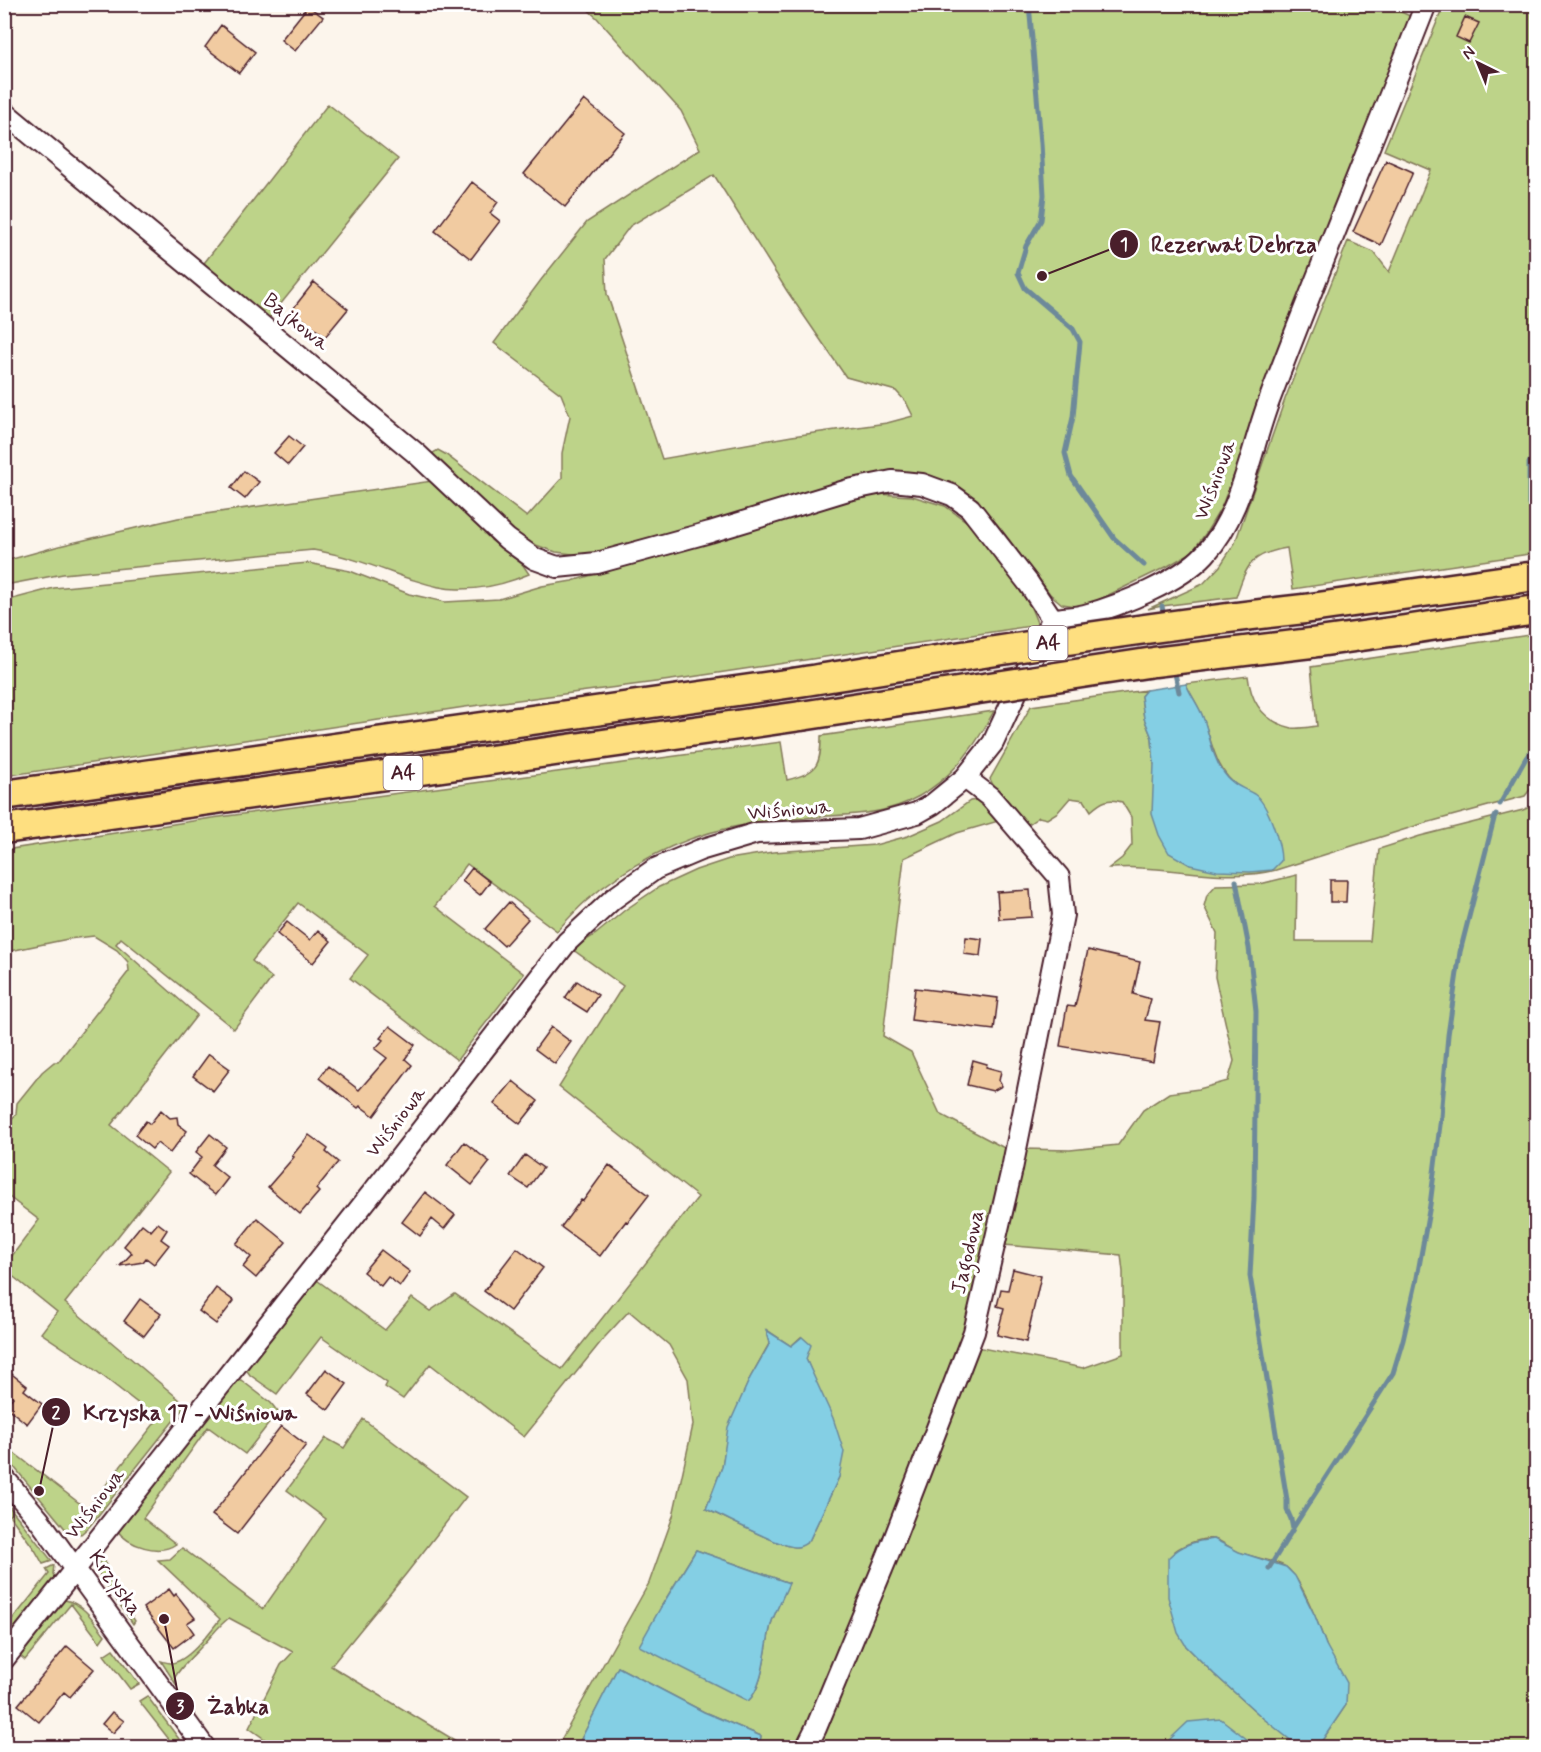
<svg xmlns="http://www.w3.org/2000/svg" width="1541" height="1752" font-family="Mynerve,sans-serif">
<rect width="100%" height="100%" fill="#fcf5ec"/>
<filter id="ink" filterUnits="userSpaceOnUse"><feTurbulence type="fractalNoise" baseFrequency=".0167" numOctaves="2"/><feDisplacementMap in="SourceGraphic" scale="12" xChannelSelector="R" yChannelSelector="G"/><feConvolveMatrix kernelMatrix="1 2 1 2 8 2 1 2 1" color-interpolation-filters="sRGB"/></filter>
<g filter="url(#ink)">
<path fill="#bdd389" stroke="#84795a" stroke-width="1.5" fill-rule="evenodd" d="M1384 4 1412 17 1261 397 1237 467 1221 508 1206 533 1192 552 1168 566 1088 605 1076 606 1062 604 1050 594 997 524 966 495 917 474 589 556 556 552 530 543 501 522 431 457 433 453 438 450 445 454 527 517 562 478V453L570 416 561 394 494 343 541 280 587 222 700 149 681 111 597 18 583 5ZM714 175 787 291 846 377 896 391 906 402 913 416 887 423 792 436 662 459 607 294 605 259 630 226Z
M1444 5H1536V553L1293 589 1287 548C1251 554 1247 564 1236 597L1162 606 1148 609 1203 584 1220 566 1235 543 1285 399 1348 241 1374 252 1389 272 1431 170 1384 150Z
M328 104 398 159 267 321 201 267Z
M439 480 489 532 491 540 523 565 529 574C508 583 485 589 461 589 443 590 424 583 407 578 376 567 346 555 313 550L63 574 5 585V561L59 546 178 518Z
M877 494 912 496 945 506 970 524 1027 598 1038 625 671 680 465 707 5 776V601L54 588 308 563 350 571 409 594 445 602 499 599 542 586 572 581 805 512Z
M1536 634V782L1525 796 1422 824 1276 870C1232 881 1186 870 1141 868 1130 867 1119 868 1109 868L1122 858 1132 845 1131 817 1122 802C1108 798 1102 801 1091 811L1084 800 1070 798 1058 812 1047 819 1039 817 1027 825 995 789 990 779 1031 706 1146 690 1141 696 1144 718 1152 738 1154 764 1256 796C1251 793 1244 791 1239 787 1216 772 1212 742 1203 718 1199 706 1191 696 1186 684L1248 676C1251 702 1264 722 1292 728 1299 729 1309 727 1317 726L1311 667Z
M994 711C971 756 938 796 887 809 869 814 848 815 829 816 796 819 761 821 729 828 676 839 626 866 585 902 575 911 566 921 557 931L467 864 435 906 524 974 457 1060 350 978 368 955 298 903 252 961 272 978 234 1029 121 938 116 944 197 1015 111 1125 169 1172 65 1303 186 1405 89 1527 81 1534 67 1531 5 1456V1446L87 1509 158 1419 86 1363 41 1333 57 1312 5 1270V1265L39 1220 5 1194V1128L16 1114 17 1103 42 1072 54 1062H58L129 971 128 962 117 950 94 936 68 939 5 952V850L212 818 781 742 787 780C817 773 821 766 821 736Z
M977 800 987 805 1002 820 957 833 904 858 883 1036 911 1052 940 1114 1010 1151 969 1323 860 1605 796 1747H759L761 1736 704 1712 618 1667 577 1747H557L649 1583 673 1516 693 1425 688 1379 669 1345 629 1311 604 1338 524 1437 430 1364 403 1399 385 1387 387 1383 321 1337 277 1394 250 1375 245 1368 314 1278 385 1330 412 1298 430 1311 455 1294 562 1369 698 1197 559 1087 623 986 572 949 596 934 625 910 659 887 696 870 729 859 773 852 875 845 908 836 942 821 970 801ZM767 1330 791 1346 801 1337 806 1359 816 1383 839 1477 809 1541C805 1544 801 1547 796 1547 781 1547 724 1517 706 1509L722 1467 729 1427 750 1378 770 1342ZM696 1550 789 1583C783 1595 777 1608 772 1621 765 1643 765 1686 748 1701L661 1607Z
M1536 804V1747H1313L1319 1745 1346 1705C1337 1677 1308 1582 1286 1567 1275 1560 1251 1557 1238 1552 1230 1548 1222 1541 1214 1539 1203 1537 1184 1544 1175 1551L1186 1646 1214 1674 1264 1719 1303 1747 813 1748 977 1347 1083 1368 1123 1354V1272L1121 1255 1003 1245 1024 1149 1070 1150 1118 1145 1143 1110 1169 1093 1199 1089 1228 1081 1234 1061 1215 977 1217 933 1204 906 1207 895 1216 885 1260 884 1297 875 1296 941H1370L1379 849 1420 836 1523 810Z
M241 1380 271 1403 278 1412 245 1454 208 1427 143 1518 176 1544C159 1556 128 1546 116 1529L232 1383Z
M363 1419 466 1497 406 1574 331 1666 466 1747H276L249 1728 281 1665 293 1652 229 1618C218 1626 211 1637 201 1647 192 1657 182 1665 175 1677L177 1686 161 1661C165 1662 168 1663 171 1663 188 1662 210 1632 220 1619L158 1560 170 1559 182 1548 263 1609 326 1519 287 1490 326 1438 344 1448Z
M5 1501 52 1561 43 1564 35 1550 5 1509Z
M102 1558 105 1561 109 1580 135 1621 133 1624 100 1576C98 1569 97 1564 102 1558Z
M54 1565 53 1574 56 1578 5 1645V1629L49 1574 46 1569Z
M65 1600C84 1604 94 1621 105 1635L100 1642 71 1604 25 1660 17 1653 59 1601Z
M113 1649 139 1684 130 1689 104 1655Z
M147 1696 185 1747H175L139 1701Z"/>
<path fill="#84cfe4" stroke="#6d899a" stroke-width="1.5" d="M1186 684C1191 696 1199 706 1203 717 1210 735 1212 758 1224 773 1231 784 1243 788 1254 794 1269 804 1281 845 1281 861L1272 870 1250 872 1217 871 1190 865 1169 853 1159 835 1152 814 1154 764 1152 738 1144 718 1141 696 1146 690Z
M766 1330 791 1346 802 1337 811 1345 806 1359 833 1418 844 1452 839 1477 809 1541C805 1544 802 1547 796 1547 782 1548 723 1516 706 1509L722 1467 728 1427 750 1378 770 1343Z
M1214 1539 1239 1552 1286 1567 1295 1576 1315 1616 1326 1645 1347 1683 1346 1705 1319 1745 1313 1747H1303L1293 1742 1264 1719 1214 1674 1186 1646 1178 1633 1168 1597V1558C1182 1544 1195 1541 1214 1539Z
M696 1550 789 1583C784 1595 777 1608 772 1621 765 1643 765 1686 748 1701L639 1646 661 1607Z
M618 1667 704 1712 761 1736 759 1747H577Z
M1221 1719 1257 1747H1168L1169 1740 1188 1722Z"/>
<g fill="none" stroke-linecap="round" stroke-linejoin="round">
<path stroke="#6d899a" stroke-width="5" d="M1029 4 1041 143 1044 195 1041 220 1026 246 1018 273 1025 288 1073 329 1080 342 1073 417 1065 453 1071 476 1114 538 1144 565
M1529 504V463L1536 452
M1162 606 1164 619
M1174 669 1179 692
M1500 804 1526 758 1536 744
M1236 881 1249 948 1256 1011 1254 1198 1250 1276 1287 1500V1510L1291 1519 1293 1529 1269 1568
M1293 1528 1393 1373 1403 1340 1416 1283 1430 1205 1441 1117 1448 1035 1460 952 1494 819 1496 815"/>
</g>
<path fill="#f1cba1" stroke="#4a1f2b" stroke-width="1.5" d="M308 6 323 17 295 51 281 40Z
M1465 17 1479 23 1469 43 1456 37Z
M221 25 255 52 239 73 205 47Z
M584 100 625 133 565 207 524 174Z
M1386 160 1413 172 1381 245 1353 232Z
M472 182 498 202 490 213 500 221 471 259 435 231Z
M314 282 348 309 325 337 292 310Z
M289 436 303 447 288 465 274 453Z
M244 471 259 482 245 499 231 488Z
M472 868 490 882 480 895 462 881Z
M1330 880H1347L1346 902H1330Z
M1030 890 1032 917 999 919 997 892Z
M509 902 528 919 504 946 485 929Z
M287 922 310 940 318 930 331 941 313 963 277 934Z
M966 937 982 939 980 956 964 954Z
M1088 950 1140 962 1133 994 1151 999 1145 1020 1160 1022 1153 1062 1060 1046 1067 1006 1075 1007Z
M577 981 598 995 587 1012 565 998Z
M915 988 998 998 994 1030 911 1020Z
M390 1026 415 1045 405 1059 412 1065 374 1116 360 1106 358 1108 319 1078 328 1066 359 1090 387 1058 375 1049 383 1040 380 1038Z
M551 1027 571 1042 555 1064 535 1049Z
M209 1054 230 1069 213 1091 193 1076Z
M973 1060 987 1064 986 1067 1001 1071 999 1081 1002 1086 993 1091 967 1085Z
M513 1081 538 1101 520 1124 494 1104Z
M161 1110 170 1118 177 1117 178 1124 187 1131 170 1153 157 1143 152 1149 135 1135 146 1121 150 1124Z
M210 1134 226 1147 212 1165 228 1178 215 1195 189 1174 202 1157 196 1152Z
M309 1135 328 1149 326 1152 338 1162 316 1189 319 1192 300 1214 268 1187 294 1157 292 1156Z
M464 1142 490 1162 472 1185 447 1165Z
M525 1155 543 1168 528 1188 510 1176Z
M609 1165 649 1195 628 1222 626 1221 600 1256 561 1227 581 1200 583 1201Z
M425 1192 455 1215 444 1229 432 1219 420 1236 402 1222Z
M257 1218 286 1242 256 1278 243 1267 251 1257 236 1244Z
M158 1223 167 1230 161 1239 169 1245 154 1264 146 1258 143 1262 120 1266 132 1253 124 1246 142 1224 151 1231Z
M517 1248 543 1268 510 1311 484 1291Z
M381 1250 410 1272 400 1286 388 1277 381 1286 363 1272Z
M1013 1269 1041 1276 1026 1342 997 1335 1004 1308 997 1306 1001 1289 1008 1290Z
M216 1288 234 1301 216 1324 199 1311Z
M140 1299 161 1314 144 1336 124 1321Z
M4 1368 27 1386 24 1390 42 1404 27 1424 5 1406 13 1397 4 1390Z
M326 1369 347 1384 328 1410 307 1394Z
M281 1426 306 1445 237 1534 212 1515Z
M169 1589 174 1596 176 1594 195 1618 187 1623 194 1633 174 1648 143 1608Z
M67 1646 94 1669 70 1697 64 1692 39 1722 18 1705Z
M112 1712 124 1721 113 1733 102 1724Z"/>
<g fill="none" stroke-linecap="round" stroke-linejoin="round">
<defs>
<path id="minor" d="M4 112 418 455 507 539 535 559 557 567 597 563 710 532 848 490 892 481 922 484 952 495 970 508 1029 584 1053 620
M4 1478 40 1521 205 1748
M4 1659 395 1164 567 942 613 899 655 869 700 850 757 833 859 829 917 813 933 804 965 778 993 743 1044 633 1053 620C1063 617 1074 618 1085 615 1121 605 1179 582 1205 554 1242 514 1250 451 1269 401 1319 268 1374 137 1426 4
M806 1748 816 1728 888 1555 974 1332 1012 1169 1063 915 1059 877 990 797 965 778"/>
<path id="highway" d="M1304 609 1536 576
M1311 643 1405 630 1536 610
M4 795 793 683
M4 829 801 716"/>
</defs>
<use href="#minor" stroke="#4a1f2b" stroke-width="24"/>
<use href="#highway" stroke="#4a1f2b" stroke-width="33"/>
<use href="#minor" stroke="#fff" stroke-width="20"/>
<use href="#highway" stroke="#fedf80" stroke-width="28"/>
<defs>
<path id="highway-bridge" d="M793 683C963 656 1133 628 1304 609
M801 716 1154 662 1311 643"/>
</defs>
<use href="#highway-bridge" stroke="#4a1f2b" stroke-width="33" stroke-linecap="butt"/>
<use href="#highway-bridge" stroke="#fedf80" stroke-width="28"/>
</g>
</g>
<g text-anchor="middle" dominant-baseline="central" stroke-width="6" stroke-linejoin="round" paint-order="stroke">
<g fill="#fff" stroke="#80626b" stroke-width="1.5">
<rect x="1028.5" y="626" width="39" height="34" rx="4.5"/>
<rect x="383.5" y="756" width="39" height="34" rx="4.5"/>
</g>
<g font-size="20" font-weight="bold" fill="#4a1f2b">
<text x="1048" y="643">A4</text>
<text x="403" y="773">A4</text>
</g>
<g font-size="21" fill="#4a1f2b" stroke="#fff">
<text transform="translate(296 322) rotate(39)">Bajkowa</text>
<text transform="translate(1215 480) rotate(-69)">Wiśniowa</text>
<text transform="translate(789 810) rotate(-5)">Wiśniowa</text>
<text transform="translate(396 1122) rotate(-52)">Wiśniowa</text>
<text transform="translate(968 1252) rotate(-77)">Jagodowa</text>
<text transform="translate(95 1504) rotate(-52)">Wiśniowa</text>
<text transform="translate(115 1583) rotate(54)">Krzyska</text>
</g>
</g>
<path fill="none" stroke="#4a1f2b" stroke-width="2" d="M1042 276L1124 244M39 1491L56 1412M164 1619L180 1706"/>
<g fill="#4a1f2b" stroke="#fff" stroke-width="2">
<circle cx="1042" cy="276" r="6"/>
<circle cx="39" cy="1491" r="6"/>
<circle cx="164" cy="1619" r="6"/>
<circle cx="1124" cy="244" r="15"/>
<circle cx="56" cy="1412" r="15"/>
<circle cx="180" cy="1706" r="15"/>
</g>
<g font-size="18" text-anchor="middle" font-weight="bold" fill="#fff">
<text x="1124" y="250">1</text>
<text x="56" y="1418">2</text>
<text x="180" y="1712">3</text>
</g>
<g font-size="22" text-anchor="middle" font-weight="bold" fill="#4a1f2b" stroke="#fff" stroke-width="6" stroke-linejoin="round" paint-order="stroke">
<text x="1234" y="252">Rezerwat Debrza</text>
<text x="190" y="1420">Krzyska 17 - Wiśniowa</text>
<text x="238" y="1714">Żabka</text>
</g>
<rect width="1541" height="1752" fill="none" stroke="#fff" stroke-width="24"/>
<rect x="12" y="12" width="1517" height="1728" fill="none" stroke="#4a1f2b" stroke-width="2" filter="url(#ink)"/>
<g transform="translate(1478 63) rotate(317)" stroke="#ffffff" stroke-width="4.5" paint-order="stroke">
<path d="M0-4.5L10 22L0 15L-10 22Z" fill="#4a1f2b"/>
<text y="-9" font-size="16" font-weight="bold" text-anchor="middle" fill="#4a1f2b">N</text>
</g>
</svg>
